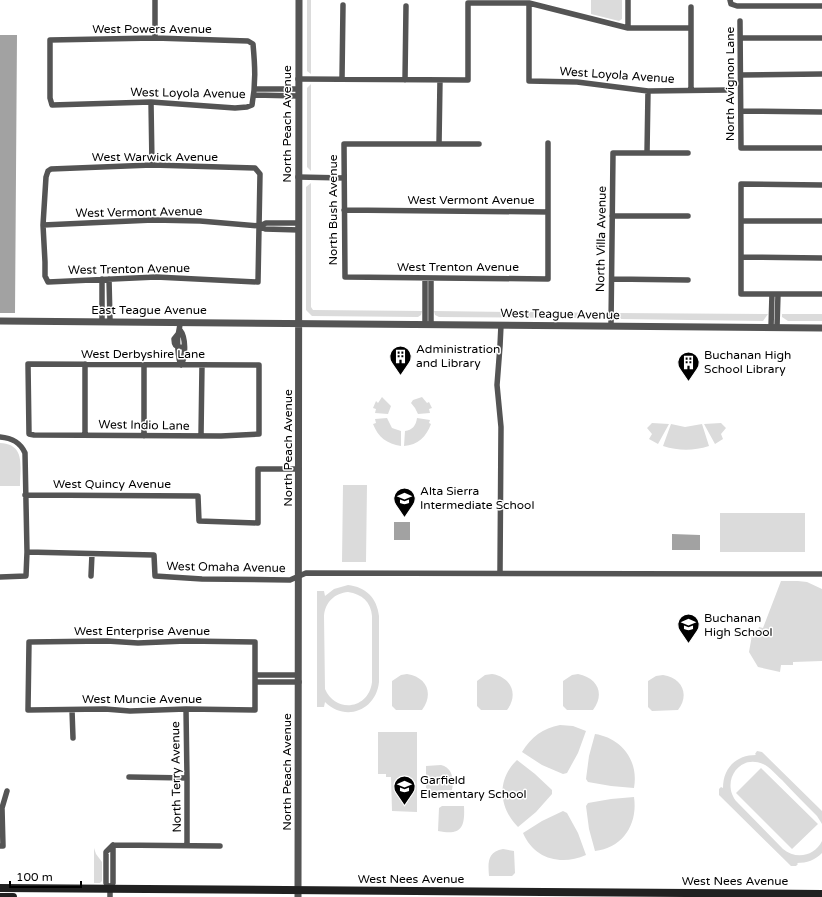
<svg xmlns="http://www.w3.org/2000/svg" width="822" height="897" font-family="'Varela Round',sans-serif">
<rect width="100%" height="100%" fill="#fff"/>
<path fill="#dbdbdb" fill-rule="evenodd" d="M307 0H311V74L307 71Z
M591 0H622V19L619 21 591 14Z
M311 84V171L307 167V88Z
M311 183V307L313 310 422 311 421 315 418 317 312 316 306 310V187Z
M434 311 606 313 602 318 439 317 435 315Z
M616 313 768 314 763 321 621 319Z
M782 314H822V321H788L782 317Z
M382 397 391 406 388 414 375 413 376 409 373 408 376 401 378 403Z
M422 397 427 403 429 402 432 408 429 409 430 413 418 414 415 408 411 403 413 400Z
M387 418 392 428 401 431V446C387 444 378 437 373 424L376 423 375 419Z
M417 418 430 420 429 423 431 424C426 437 418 445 404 446L405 431C412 430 416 426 417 418Z
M652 423 669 424 658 444 649 439 652 434 647 428Z
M721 423 726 428 721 434 723 439 715 444 704 424Z
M671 424 685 427 702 424 709 446C693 451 679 451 663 446Z
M0 443C26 444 20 467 20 486H0Z
M343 485H367L366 562H342Z
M720 513H805V552H720Z
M781 581H798L807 582 822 589V661L793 662V665H781L780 672 758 667 749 652 752 635H757L759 627 763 628Z
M348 585C366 587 377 598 379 616V682C376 711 345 722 325 702L324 707H317V591H324L325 596 334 589ZM348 592C362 594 371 602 372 616V682C369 709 336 714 325 689L324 616C325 602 335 593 348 592Z
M407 674C427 677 434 694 422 710H396L392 706V681L401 675Z
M492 674C511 677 519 694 507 710H481L477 706V681L485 675Z
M578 674C598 678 605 694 593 710H567L563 706V681L572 675Z
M663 675C682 678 690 694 678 710L652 711 648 707V681L656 676Z
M560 725 573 726 586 731 578 753 567 773 563 774 542 765 522 752C531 737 543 728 560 725Z
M378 732H417V812L392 811 391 777H386V774H378Z
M595 734C621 738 639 760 634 788L611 786 588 782 586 779 589 756Z
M757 751 762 752 822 811V824L817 816C805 804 793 792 782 780 776 775 770 767 763 764 739 753 720 783 737 802L783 849C796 860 815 856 822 841V853C815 860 807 863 797 863L798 864 796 866H791L719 795V789L721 787 723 788C723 768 736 755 756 755L755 754Z
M517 760 535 774 552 790V794L536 812 518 827C499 808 496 780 517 760Z
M441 765C453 768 454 780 452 790L429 791 426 788V766Z
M761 768 818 824 792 849 736 793Z
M634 797C638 824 623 848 595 851L589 829 586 806 588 803 611 799Z
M442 806H464C465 827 462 836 438 831L439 808Z
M563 811 567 813 578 833 586 855C561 866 534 859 523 833L542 821Z
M94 848 96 854 102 862V881L100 883H94Z
M503 849 514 851 515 873 512 876H489C488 863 487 852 503 849Z"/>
<path fill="#a2a2a2" d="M0 35H17L15 313H0Z
M394 522H410V540H394Z
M672 534 700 535V550H672Z"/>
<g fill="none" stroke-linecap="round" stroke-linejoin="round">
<path stroke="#545454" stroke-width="5.5" d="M628 0V28
M730 0 731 4 737 6H822
M529 3V81L577 82 648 91 727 90
M740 21 741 148H822
M155 38 248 41 253 44C255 66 256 83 252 105L247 107 235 108 151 102 52 105 50 98V40Z
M155 38V0
M741 38H822
M741 75 822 74
M298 79 468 80V3H529L628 28H691
M342 79 343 5
M405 80 406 6
M255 89H298
M691 90V7
M254 95 298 96
M151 102 152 165
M741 111 822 112
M439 144 440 80
M479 144H344L345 277 548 279V143
M647 153 648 91
M152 165 255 168 260 174 258 282 156 277 48 282 45 276V262L43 225 46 177 48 171 51 169Z
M298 177 344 178
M822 185 741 184V294H822
M344 210 548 212
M612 216H688
M741 221H822
M43 225 153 220 200 221 260 226 265 229 299 230
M260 226 266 223H299
M741 257 822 258
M102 279V321
M109 279 110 321
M612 279 688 280
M180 322C180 327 179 330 178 335 177 341 178 359 181 365
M425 324V278
M431 324V278
M611 326 613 153H688
M771 327 772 294
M777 327 778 294
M180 330C186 337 186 357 181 365
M178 334 174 339C174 343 175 347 180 347
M28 364 259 365V434L221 436 34 435 29 434Z
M144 365V436
M85 435V364
M201 436 202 365
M0 437C12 438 20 442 25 453L27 552 26 576 0 577
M25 495 198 496 199 521 258 523V469H299
M27 552 154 555 155 576 202 579 290 580 306 573 822 574
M500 573 501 427 497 385 500 346 501 325
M91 576 92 554
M107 641 138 643 186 641 255 642V710L186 709 130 711 105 709 28 710 29 642Z
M255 675H298
M255 682H299
M186 709 187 778V845
M72 710 73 738
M129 777 187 778
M113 845 220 846
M0 846H3L2 808 7 791
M110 889 113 883V845
M110 897V889L106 883V852L113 845"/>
<path stroke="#545454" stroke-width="7" d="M0 321 822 328
M298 897 299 0"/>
<path stroke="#212121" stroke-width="8" d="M0 888 822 894
M0 897H13"/>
</g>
<defs>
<symbol id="building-pin" viewBox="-11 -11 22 30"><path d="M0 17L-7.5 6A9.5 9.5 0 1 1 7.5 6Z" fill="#000" stroke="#fff"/><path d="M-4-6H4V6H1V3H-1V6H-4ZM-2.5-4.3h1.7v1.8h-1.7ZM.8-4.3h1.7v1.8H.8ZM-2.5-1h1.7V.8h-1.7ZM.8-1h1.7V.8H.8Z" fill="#fff"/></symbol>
<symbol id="school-pin" viewBox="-11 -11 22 30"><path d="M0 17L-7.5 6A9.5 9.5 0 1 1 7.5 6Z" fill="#000" stroke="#fff"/><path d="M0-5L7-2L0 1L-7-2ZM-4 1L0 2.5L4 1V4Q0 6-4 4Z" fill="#fff"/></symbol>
</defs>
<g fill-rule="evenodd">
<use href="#building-pin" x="388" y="344" width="25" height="34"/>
<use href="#building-pin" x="676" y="350" width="25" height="34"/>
<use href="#school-pin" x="392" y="486" width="25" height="34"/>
<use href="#school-pin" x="676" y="612" width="25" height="34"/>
<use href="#school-pin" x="392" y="774" width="25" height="34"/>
</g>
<g text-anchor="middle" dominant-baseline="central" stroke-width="3" stroke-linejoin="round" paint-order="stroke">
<g font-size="12" fill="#000" stroke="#fff">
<text x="152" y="29">West Powers Avenue</text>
<text transform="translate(617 75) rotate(4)">West Loyola Avenue</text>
<text transform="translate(730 84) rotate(-90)">North Avignon Lane</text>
<text transform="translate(188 93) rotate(1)">West Loyola Avenue</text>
<text transform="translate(287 124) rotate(-90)">North Peach Avenue</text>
<text x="155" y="157">West Warwick Avenue</text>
<text x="471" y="200">West Vermont Avenue</text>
<text transform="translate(333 210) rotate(-90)">North Bush Avenue</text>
<text transform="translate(139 212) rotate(-1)">West Vermont Avenue</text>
<text transform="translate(601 239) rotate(-89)">North Villa Avenue</text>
<text x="458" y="267">West Trenton Avenue</text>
<text transform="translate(129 269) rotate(-1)">West Trenton Avenue</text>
<text x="149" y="310">East Teague Avenue</text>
<text transform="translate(560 314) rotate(1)">West Teague Avenue</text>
<text x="143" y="354">West Derbyshire Lane</text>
<text transform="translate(144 425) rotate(1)">West Indio Lane</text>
<text transform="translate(288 448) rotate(-90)">North Peach Avenue</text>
<text x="112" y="484">West Quincy Avenue</text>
<text transform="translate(226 567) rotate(1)">West Omaha Avenue</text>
<text x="142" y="631">West Enterprise Avenue</text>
<text x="142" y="699">West Muncie Avenue</text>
<text transform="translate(287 772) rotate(-90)">North Peach Avenue</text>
<text transform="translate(176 777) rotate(-91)">North Terry Avenue</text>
<text x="411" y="879">West Nees Avenue</text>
<text x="735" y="881">West Nees Avenue</text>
</g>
<g font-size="12" fill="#000" stroke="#fff" text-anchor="start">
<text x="416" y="349">Administration<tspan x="416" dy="14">and Library</tspan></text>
<text x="704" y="355">Buchanan High<tspan x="704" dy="14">School Library</tspan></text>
<text x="420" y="491">Alta Sierra<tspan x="420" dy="14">Intermediate School</tspan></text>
<text x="704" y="618">Buchanan<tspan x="704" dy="14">High School</tspan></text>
<text x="420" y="780">Garfield<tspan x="420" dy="14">Elementary School</tspan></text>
</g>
</g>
<path d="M10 881v6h71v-6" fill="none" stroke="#000000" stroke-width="2"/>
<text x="16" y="881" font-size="12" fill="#000000" stroke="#ffffff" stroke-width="3" paint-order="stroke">100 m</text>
</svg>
